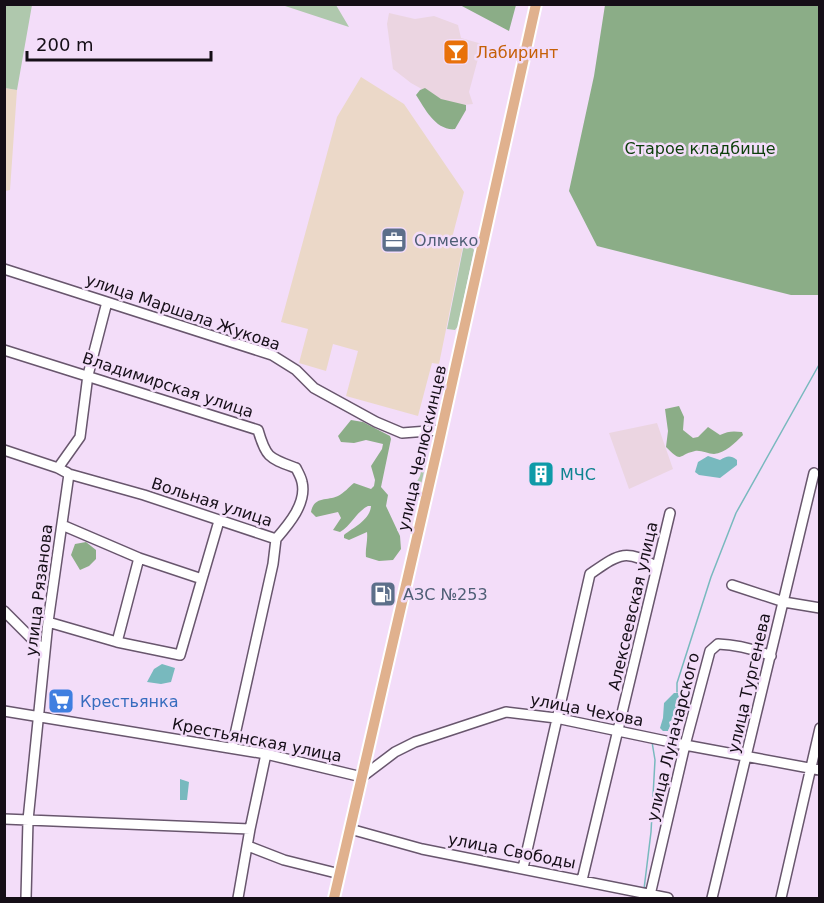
<svg xmlns="http://www.w3.org/2000/svg" width="824" height="903" font-family="'DejaVu Sans',sans-serif">
<rect width="100%" height="100%" fill="#f3ddf9"/>
<path fill="#ebd5e1" d="M389 13 415 19 434 16 458 25 461 38 482 44 469 92 473 104 452 106 411 83 393 69 387 24Z
M657 423 673 469 629 489 609 433Z"/>
<path fill="#ebd8c8" d="M361 77 404 104 464 192 452 238 464 241 439 364 432 363 418 416 346 396 358 351 333 344 326 371 299 363 308 329 281 322 337 117Z
M5 88 17 90 10 190 5 191V195Z"/>
<path fill="#afc8ad" d="M4 5H32L17 90 5 88Z
M282 5H336L349 27Z
M464 244 471 245 474 250 458 326 455 330 447 329Z
M424 458H427L419 494 416 495 411 492 420 476Z"/>
<path fill="#8bad87" d="M460 5H516L509 31Z
M605 5H819V295H791L597 246 569 191 594 76Z
M425 88 441 99 466 105V110L455 129C436 131 425 109 416 95L420 90Z
M679 406 684 417 683 430 693 438 698 437 708 427 720 435C728 431 733 431 742 432L743 435C735 443 725 453 714 454 708 454 701 450 695 451 677 455 683 464 666 447L668 431 665 409Z
M351 420 363 422 390 436 391 439 381 487 388 495 386 506 400 536 401 549 393 560 379 561 366 557C365 549 368 541 367 532L349 540 344 538V535C354 527 370 520 371 506H368C356 512 352 525 340 532L333 530 341 518 338 512 316 517 311 512C314 496 327 501 338 496 344 493 349 487 354 483L371 489 374 486 375 480 371 466 382 449 383 444 366 440 354 443 341 442 338 436Z
M86 542 96 550V559L89 566 80 570 71 555 75 544Z"/>
<path fill="#78b9be" d="M708 456 720 460C727 456 730 455 737 460V465L720 478 699 475 695 472 698 462Z
M162 664 175 668 171 682 161 684 147 682 154 669Z
M674 693H680L689 700 686 710 669 722 670 726 668 731H663L660 728 663 718 664 703Z
M180 779 189 782 187 800H180Z"/>
<g fill="none" stroke-linecap="round" stroke-linejoin="round">
<path stroke="#78b9be" stroke-width="1.5" d="M677 692V683L711 577 736 513 820 363
M644 889 651 832 655 760 652 742"/>
<defs>
<path id="minor" d="M4 269 272 355 296 370 314 388 376 422 402 433 441 430
M4 350 258 430C266 458 269 458 296 468 298 472 301 477 302 482 307 503 289 524 276 539
M4 450 58 468 69 474 144 495 276 539 273 564 232 748
M58 468 80 437 88 375 107 302
M62 525 139 558 202 579 180 655 117 642
M202 579 219 521
M732 585 784 602 820 608
M4 611 45 652
M48 622 117 642 139 558
M4 711 266 754 362 777 395 752 415 742 506 712 556 718 685 745 820 770
M4 819 250 829
M350 829 422 849 668 898
M248 846 284 860 340 874
M523 868 590 574C619 554 625 548 657 567
M582 880 670 513
M650 895 685 745 710 651 718 644C737 645 754 649 771 656
M26 898 28 820 48 622 69 474 66 472
M238 898 250 829 266 754
M712 898 814 473
M781 898 820 728"/>
<path id="major" d="M334 898 438 446 536 4"/>
</defs>
<use href="#minor" stroke="#68566d" stroke-width="12"/>
<use href="#major" stroke="#fff" stroke-width="14"/>
<use href="#minor" stroke="#fff" stroke-width="9"/>
<use href="#major" stroke="#e0b18e" stroke-width="10"/>
</g>
<defs>
<symbol id="bar-square" viewBox="-11 -11 22 22"><rect x="-9" y="-9" width="18" height="18" rx="4" fill="#e8710a" stroke="#f3ddf9"/><path d="M-6-5H6L.8 .8V4.5H3.5V6h-7V4.5H-.8V.8Z" fill="#fff"/></symbol>
<symbol id="office-square" viewBox="-11 -11 22 22"><rect x="-9" y="-9" width="18" height="18" rx="4" fill="#5c6f8a" stroke="#f3ddf9"/><path d="M-6-3h4V-5.5h4V-3h4V5H-6ZM-1-4.5V-3h2v-1.5ZM-6 0V1H6V0Z" fill="#fff"/></symbol>
<symbol id="building-square" viewBox="-11 -11 22 22"><rect x="-9" y="-9" width="18" height="18" rx="4" fill="#0f9aa8" stroke="#f3ddf9"/><path d="M-4-6H4V6H1V3H-1V6H-4ZM-2.5-4.3h1.7v1.8h-1.7ZM.8-4.3h1.7v1.8H.8ZM-2.5-1h1.7V.8h-1.7ZM.8-1h1.7V.8H.8Z" fill="#fff"/></symbol>
<symbol id="fuel-square" viewBox="-11 -11 22 22"><rect x="-9" y="-9" width="18" height="18" rx="4" fill="#5c6f8a" stroke="#f3ddf9"/><path d="M-5.5-6h7V0h2V4h1.3V-2.5L3-4.5l.8-.8L6-3V5H2.5V1h-1V6h-7ZM-4.2-4.7v3.2H.2V-4.7Z" fill="#fff"/></symbol>
<symbol id="supermarket-square" viewBox="-11 -11 22 22"><rect x="-9" y="-9" width="18" height="18" rx="4" fill="#3f7fe0" stroke="#f3ddf9"/><path d="M-6-5.5h2.5l.6 2H6L4.5 2H-2.5L-4.4-4H-6ZM-1.5 3.2a1.3 1.3 0 1 0 .1 0ZM3 3.2a1.3 1.3 0 1 0 .1 0Z" fill="#fff"/></symbol>
</defs>
<g fill-rule="evenodd">
<use href="#bar-square" x="441" y="37" width="30" height="30"/>
<use href="#office-square" x="379" y="225" width="30" height="30"/>
<use href="#building-square" x="526" y="459" width="30" height="30"/>
<use href="#fuel-square" x="368" y="579" width="30" height="30"/>
<use href="#supermarket-square" x="46" y="686" width="30" height="30"/>
</g>
<g text-anchor="middle" dominant-baseline="central" stroke-width="5" stroke-linejoin="round" paint-order="stroke">
<g font-size="16" fill="#c56008" stroke="#f3ddf9" text-anchor="start">
<text x="476" y="52">Лабиринт</text>
</g>
<g font-size="16" fill="#0b3e09" stroke="#f3ddf9">
<text x="700" y="148">Старое кладбище</text>
</g>
<g font-size="16" fill="#4e5e75" stroke="#f3ddf9" text-anchor="start">
<text x="414" y="240">Олмеко</text>
<text x="403" y="594">АЗС №253</text>
</g>
<g font-size="16" fill="#150e17" stroke="#f3ddf9">
<text transform="translate(183 312) rotate(19)">улица Маршала Жукова</text>
<text transform="translate(168 385) rotate(18)">Владимирская улица</text>
<text transform="translate(422 448) rotate(-77)">улица Челюскинцев</text>
<text transform="translate(212 502) rotate(18)">Вольная улица</text>
<text transform="translate(39 590) rotate(-83)">улица Рязанова</text>
<text transform="translate(633 606) rotate(-77)">Алексеевская улица</text>
<text transform="translate(749 683) rotate(-77)">улица Тургенева</text>
<text transform="translate(587 710) rotate(11)">улица Чехова</text>
<text transform="translate(673 737) rotate(-76)">улица Луначарского</text>
<text transform="translate(257 740) rotate(11)">Крестьянская улица</text>
<text transform="translate(512 851) rotate(11)">улица Свободы</text>
</g>
<g font-size="16" fill="#0d838f" stroke="#f3ddf9" text-anchor="start">
<text x="560" y="474">МЧС</text>
</g>
<g font-size="16" fill="#366cbe" stroke="#f3ddf9" text-anchor="start">
<text x="80" y="701">Крестьянка</text>
</g>
</g>
<rect width="824" height="903" fill="none" stroke="#150e17" stroke-width="12"/>
<path d="M27 51v9h184v-9" fill="none" stroke="#150e17" stroke-width="3"/>
<text x="36" y="51" font-size="18" fill="#150e17" stroke="#f3ddf9" stroke-width="4.5" paint-order="stroke">200 m</text>
</svg>
